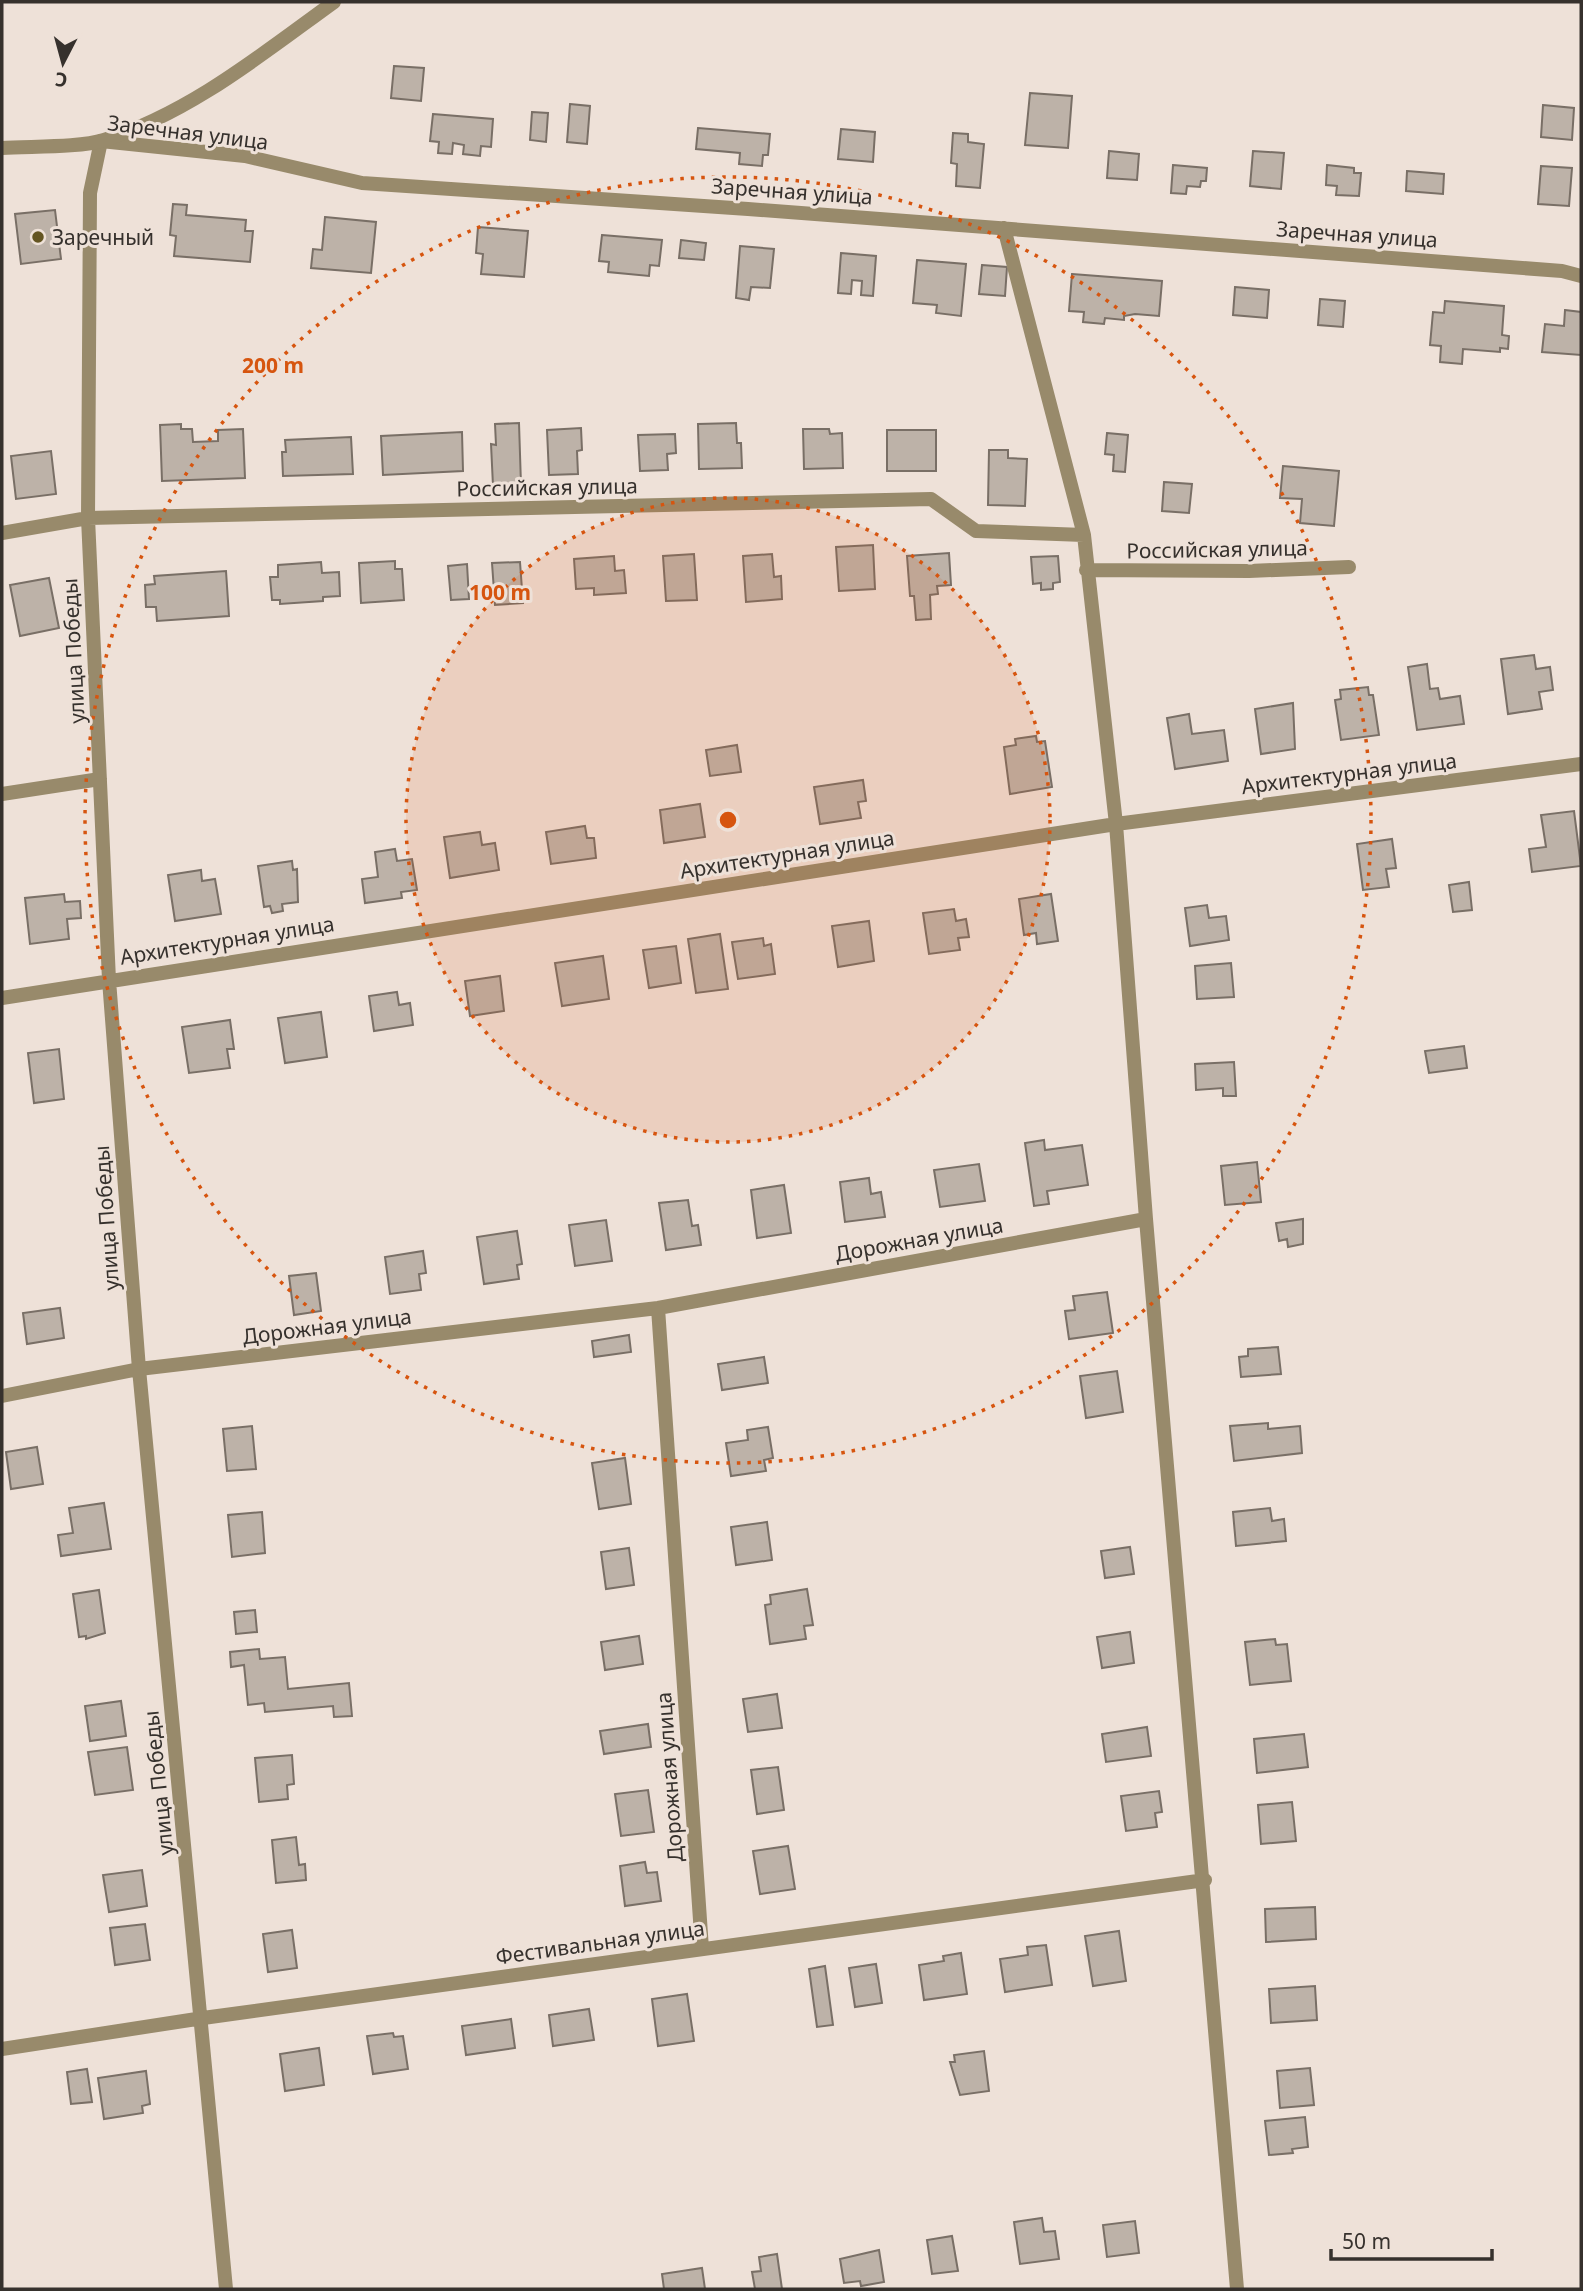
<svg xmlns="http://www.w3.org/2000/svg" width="1583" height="2291" font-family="'Noto Sans',sans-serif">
<rect width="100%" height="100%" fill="#eee1d8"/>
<path fill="#bdb2a8" stroke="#796f66" stroke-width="2" d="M394 66 424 68 421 101 391 98Z
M1030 93 1072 96 1068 148 1025 145Z
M570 104 590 106 587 144 567 142Z
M1543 105 1574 108 1572 140 1541 137Z
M532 112 548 113 546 142 530 140Z
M433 114 493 119 491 147 481 146 480 156 463 154 464 145 453 143 452 154 438 153 439 142 430 141Z
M698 128 770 134 768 155H763L762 166 739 164 740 153 696 149Z
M841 129 875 132 873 162 838 159Z
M953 133 968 134V142L984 144 980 188 956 186 957 164 951 163Z
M1109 151 1139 154 1137 180 1107 178Z
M1253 151 1284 153 1281 189 1250 186Z
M1173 165 1207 168 1206 181H1201L1200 187 1187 186 1186 194 1171 193Z
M1327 165 1354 168V173H1361L1359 196 1336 195 1337 186 1326 185Z
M1541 166 1572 168 1569 206 1538 204Z
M1407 171 1444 174 1443 194 1406 191Z
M173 204 187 205 186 215 246 220 245 231H253L250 262 174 256 176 236 170 235Z
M55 210 61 259 21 264 15 214Z
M325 217 376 222 371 273 311 268 313 249 322 250Z
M478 227 528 231 524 277 481 274 483 254 476 253Z
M602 235 662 240 659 266 650 265 649 276 608 272 609 262 599 261Z
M681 240 706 243 704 260 679 258Z
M740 246 774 249 770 288 751 287 749 300 736 298Z
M841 253 876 256 873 296 861 295 862 281 852 280 851 294 838 293Z
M917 260 966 264 961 316 936 313 937 305 913 303Z
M982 265 1007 267 1005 296 979 294Z
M1072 274 1162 281 1159 316 1135 314 1124 316V320L1105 318 1104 324 1083 322 1084 312 1069 311Z
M1235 287 1269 290 1267 318 1233 315Z
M1320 299 1345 301 1343 327 1318 325Z
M1445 301 1504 306 1502 335 1509 336 1508 349 1500 348V352L1463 349 1462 364 1440 362 1441 346 1430 345 1433 312 1444 313Z
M1565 310 1581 312V355L1542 352 1545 324 1564 326Z
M519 423 521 485 493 486 491 444 496 445 495 424Z
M736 423 737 443H741L742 468 699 469 698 424Z
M181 424V429H192L193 442 218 441V430L243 429 245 478 162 481 160 425Z
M581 428 582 450 577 451 578 474 549 475 547 430Z
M803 429H829L830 434 842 433 843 468 804 469Z
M887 430H936V471H887Z
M462 432 463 471 383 475 381 436Z
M1107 433 1128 435 1125 472 1113 471 1114 455 1105 454Z
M675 434 676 453 667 454 668 470 640 471 638 435Z
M351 437 353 474 283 476 282 452H286L285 440Z
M989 450H1008V458L1027 459 1025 506 988 505Z
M51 451 56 494 16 499 11 456Z
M1283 466 1339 471 1334 526 1300 523 1302 499 1280 498Z
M1164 482 1192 484 1189 513 1162 511Z
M873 545 875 589 839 591 836 547Z
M949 553 951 585 937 586 938 594 930 595 931 619 916 620 914 596H910L907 556Z
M694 554 697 600 666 601 663 556Z
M772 554 774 577 781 576 782 599 746 602 743 556Z
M614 556 615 571 624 570 626 593 594 595V588L576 589 574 559Z
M1058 556 1060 582 1053 583V589L1041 590V583L1033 584 1031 557Z
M395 561V569H402L404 600 361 603 359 563Z
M321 562 322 573 339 572 340 596 323 597V601L280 604V600H272L270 577H278V565Z
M520 562 523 603 495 605 492 563Z
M467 564 469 599 451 600 448 566Z
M226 571 229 616 157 621 156 607H146L145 585 155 584 154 576Z
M49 578 59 628 20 636 10 585Z
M1534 655 1536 669 1550 667 1553 690 1539 692 1542 709 1508 714 1501 659Z
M1427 664 1430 689 1438 688 1440 699 1460 696 1464 724 1417 730 1408 667Z
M1368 687 1369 695H1373L1379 735 1341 740 1335 700 1341 699 1340 690Z
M1293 703 1295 749 1261 754 1255 709Z
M1189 714 1192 734 1224 730 1228 761 1175 769 1167 718Z
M1036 736 1037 742 1045 741 1052 787 1010 794 1004 747 1016 745 1015 739Z
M737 745 741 772 710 776 706 750Z
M863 780 866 801 858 802 861 818 820 824 814 787Z
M700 804 705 837 664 843 660 810Z
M1574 811 1581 866 1532 872 1529 849 1546 847 1541 815Z
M585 826 587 838H594L596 858 551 864 546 832Z
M480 832 482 845 495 843 499 870 450 878 444 837Z
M1392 839 1396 868 1386 869 1389 887 1363 890 1357 844Z
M395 849 397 861 412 859 417 890 401 892 402 898 365 903 362 879 378 877 375 852Z
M292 861 293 870 297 869 298 902 282 904 283 911 272 913 270 906 264 907 258 866Z
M201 870 202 881 215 879 221 914 175 921 168 875Z
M1469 882 1472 910 1453 912 1449 885Z
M64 894 65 902 80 901 81 918 67 919 69 939 30 944 25 898Z
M1051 894 1058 941 1037 944 1036 933 1024 935 1019 899Z
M1207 905 1209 918 1226 916 1229 940 1190 946 1185 908Z
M954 909 956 921 966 919 969 937 958 938 960 950 929 954 923 913Z
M869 921 874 961 838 967 832 926Z
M720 934 728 989 696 993 688 939Z
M763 938 764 946 771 944 775 974 738 979 732 942Z
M676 946 681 983 649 988 643 950Z
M603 956 609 999 562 1006 555 963Z
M1231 963 1234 997 1197 999 1195 966Z
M500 976 504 1011 470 1016 465 981Z
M397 992 399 1005 410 1003 413 1025 374 1031 369 996Z
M321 1012 327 1057 285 1063 278 1018Z
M230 1020 234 1049H227L230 1068 189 1073 182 1027Z
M1464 1046 1467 1068 1429 1073 1425 1051Z
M59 1049 64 1099 34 1103 28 1053Z
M1234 1062 1236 1096H1223V1088L1196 1090 1195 1064Z
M1044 1140 1045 1150 1082 1145 1088 1185 1047 1191 1049 1204 1034 1206 1025 1143Z
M1257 1162 1261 1202 1225 1205 1221 1166Z
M979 1164 985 1201 940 1207 934 1170Z
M869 1178 871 1194 881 1192 885 1217 845 1222 840 1182Z
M784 1185 791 1233 757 1238 751 1190Z
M688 1200 692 1226 698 1225 701 1245 666 1250 659 1203Z
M1303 1219V1244L1288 1247 1287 1239 1279 1241 1276 1223Z
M606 1220 612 1261 575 1266 569 1225Z
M517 1231 522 1264 517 1265 519 1279 484 1284 477 1237Z
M423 1251 426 1273 419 1274 421 1290 390 1294 385 1257Z
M316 1273 321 1311 294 1315 289 1276Z
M1107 1292 1113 1333 1069 1339 1065 1311 1075 1310 1073 1296Z
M60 1308 64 1338 27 1344 23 1313Z
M629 1335 631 1352 594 1357 592 1341Z
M1278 1347 1281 1374 1241 1377 1239 1357 1248 1356V1349Z
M764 1357 768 1383 722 1390 718 1364Z
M1117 1371 1123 1412 1086 1418 1080 1376Z
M1268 1423V1429L1300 1426 1302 1453 1234 1461 1230 1426Z
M252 1426 256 1469 227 1471 223 1429Z
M768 1427 773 1458 764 1460 766 1471 731 1476 726 1443 748 1440 747 1430Z
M37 1447 43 1484 11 1489 6 1452Z
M625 1458 631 1504 599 1509 592 1463Z
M104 1503 111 1549 61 1556 58 1535 73 1533 69 1508Z
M1270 1508 1272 1521 1284 1519 1286 1541 1236 1546 1233 1512Z
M262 1512 265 1553 232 1557 228 1515Z
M767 1522 772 1560 736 1565 731 1527Z
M1130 1547 1134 1574 1105 1578 1101 1551Z
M629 1548 634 1585 606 1589 601 1552Z
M807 1589 813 1625 804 1626 806 1639 770 1644 765 1605 771 1604 770 1595Z
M99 1590 105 1633 86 1639V1636L79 1637 73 1594Z
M255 1610 257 1632 236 1634 234 1612Z
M1130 1632 1134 1663 1102 1668 1097 1637Z
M639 1636 643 1664 605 1670 601 1642Z
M1275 1639 1276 1645 1287 1644 1291 1681 1250 1685 1245 1642Z
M259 1649 260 1659 285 1657 288 1689 349 1683 352 1716 334 1717 333 1706 265 1712 264 1703 248 1705 244 1665 231 1667 230 1652Z
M777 1694 782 1728 748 1732 743 1699Z
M121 1701 126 1736 90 1741 85 1706Z
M648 1724 651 1747 604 1754 600 1731Z
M1147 1727 1151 1756 1106 1762 1102 1734Z
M1304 1734 1308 1767 1257 1773 1254 1739Z
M127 1747 133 1790 95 1795 88 1752Z
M292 1755 294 1784 287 1785 288 1799 259 1802 255 1758Z
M778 1767 784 1810 757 1814 751 1770Z
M648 1790 654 1832 621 1836 615 1794Z
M1159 1791 1162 1812 1155 1813 1157 1827 1126 1831 1121 1796Z
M1292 1802 1296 1841 1261 1844 1258 1805Z
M296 1837 299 1865 305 1864 306 1880 276 1883 272 1840Z
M788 1846 795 1889 760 1894 753 1851Z
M645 1862 647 1873 657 1872 661 1901 625 1906 620 1866Z
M142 1870 147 1906 109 1912 103 1875Z
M1315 1907 1316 1939 1266 1942 1265 1909Z
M145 1924 150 1960 115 1965 110 1928Z
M292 1930 297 1968 268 1972 263 1934Z
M1119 1931 1126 1981 1093 1986 1085 1936Z
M1046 1945 1052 1985 1005 1992 1000 1959 1028 1955 1027 1947Z
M961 1953 967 1994 924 2000 919 1965 944 1961 943 1956Z
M876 1964 882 2003 855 2007 849 1968Z
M825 1966 833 2025 817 2027 809 1969Z
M1315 1986 1317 2020 1271 2023 1269 1989Z
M687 1994 694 2041 658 2046 652 1999Z
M589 2009 594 2040 553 2046 549 2015Z
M511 2019 515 2048 466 2055 462 2026Z
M393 2033 394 2037 403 2036 408 2069 373 2074 367 2036Z
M319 2048 324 2085 285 2091 280 2054Z
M984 2051 989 2091 960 2095 950 2062H955L954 2055Z
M1310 2068 1314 2105 1280 2108 1277 2071Z
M87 2069 92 2102 71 2104 67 2072Z
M146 2071 150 2104 142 2106 143 2113 104 2119 98 2078Z
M1305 2117 1308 2147 1292 2149 1293 2153 1269 2155 1265 2121Z
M1042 2218 1044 2232 1055 2231 1059 2259 1020 2264 1014 2222Z
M1135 2221 1139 2253 1107 2257 1103 2225Z
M952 2236 958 2271 932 2274 927 2240Z
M879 2250 884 2282 861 2286 860 2281 844 2283 840 2259Z
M777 2254 782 2289H755L752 2272 761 2271 759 2257Z
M702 2268 705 2289H664L662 2274Z"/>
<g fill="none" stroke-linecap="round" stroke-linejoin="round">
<path stroke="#988a6b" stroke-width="14" d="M1004 228 1084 535 1116 824 1146 1219 1237 2289
M2 533 88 518 931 499 976 531 1084 535
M1086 570 1249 571 1349 567
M2 794 100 779
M2 998 1116 824 1581 764
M658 1308 702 1949
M2 1396 139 1369 658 1308 1146 1219
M2 2049 203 2018 1205 1880
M226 2289 139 1369 109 980 88 518 90 193 101 141 245 156 362 183 748 209 1562 271 1581 276"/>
<path stroke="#988a6b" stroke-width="14" d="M2 148C30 146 79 148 104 140 190 113 262 54 334 2"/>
</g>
<circle cx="728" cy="820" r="322" fill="#d6550f" fill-opacity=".12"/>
<g fill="none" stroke="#d6550f" stroke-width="3.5" stroke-dasharray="3.5 7">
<circle cx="728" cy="820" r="322"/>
<circle cx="728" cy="820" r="643"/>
</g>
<circle fill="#645522" stroke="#eee1d8" stroke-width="2.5" cx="38" cy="237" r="7"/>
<g text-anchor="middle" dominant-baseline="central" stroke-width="6" stroke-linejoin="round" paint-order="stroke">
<g font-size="21" fill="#36312d" stroke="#eee1d8">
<text transform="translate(188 132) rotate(7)">Заречная улица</text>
<text transform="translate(792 191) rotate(4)">Заречная улица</text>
<text transform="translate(1357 234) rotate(4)">Заречная улица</text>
<text transform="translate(547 487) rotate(-1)">Российская улица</text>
<text transform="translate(1217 549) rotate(-1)">Российская улица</text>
<text transform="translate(73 651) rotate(-93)">улица Победы</text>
<text transform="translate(1349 773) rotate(-7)">Архитектурная улица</text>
<text transform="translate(787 854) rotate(-9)">Архитектурная улица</text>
<text transform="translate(227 940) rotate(-9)">Архитектурная улица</text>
<text transform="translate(106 1218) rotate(-94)">улица Победы</text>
<text transform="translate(919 1239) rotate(-10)">Дорожная улица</text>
<text transform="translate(327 1326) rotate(-7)">Дорожная улица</text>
<text transform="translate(669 1777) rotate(-94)">Дорожная улица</text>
<text transform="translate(158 1783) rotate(-96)">улица Победы</text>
<text transform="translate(600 1942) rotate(-8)">Фестивальная улица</text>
</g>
<g font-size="21" fill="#36312d" stroke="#eee1d8" text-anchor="start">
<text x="52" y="237">Заречный</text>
</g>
</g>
<circle cx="728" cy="820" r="10" fill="#d6550f" stroke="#eee1d8" stroke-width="3.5"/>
<g font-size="21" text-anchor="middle" font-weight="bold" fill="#d6550f" stroke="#eee1d8" stroke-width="6" stroke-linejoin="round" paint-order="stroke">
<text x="273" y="373">200 m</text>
<text x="500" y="600">100 m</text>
</g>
<rect width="1583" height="2291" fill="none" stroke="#36312d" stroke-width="7"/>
<g transform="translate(63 63) rotate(186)" stroke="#eee1d8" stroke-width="5" paint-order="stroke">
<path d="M0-5L12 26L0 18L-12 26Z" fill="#36312d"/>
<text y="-10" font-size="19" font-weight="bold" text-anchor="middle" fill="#36312d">С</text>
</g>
<path d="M1331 2249v10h161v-10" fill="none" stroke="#36312d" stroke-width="3.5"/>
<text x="1342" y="2249" font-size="21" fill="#36312d" stroke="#eee1d8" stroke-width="5" paint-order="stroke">50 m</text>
</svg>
